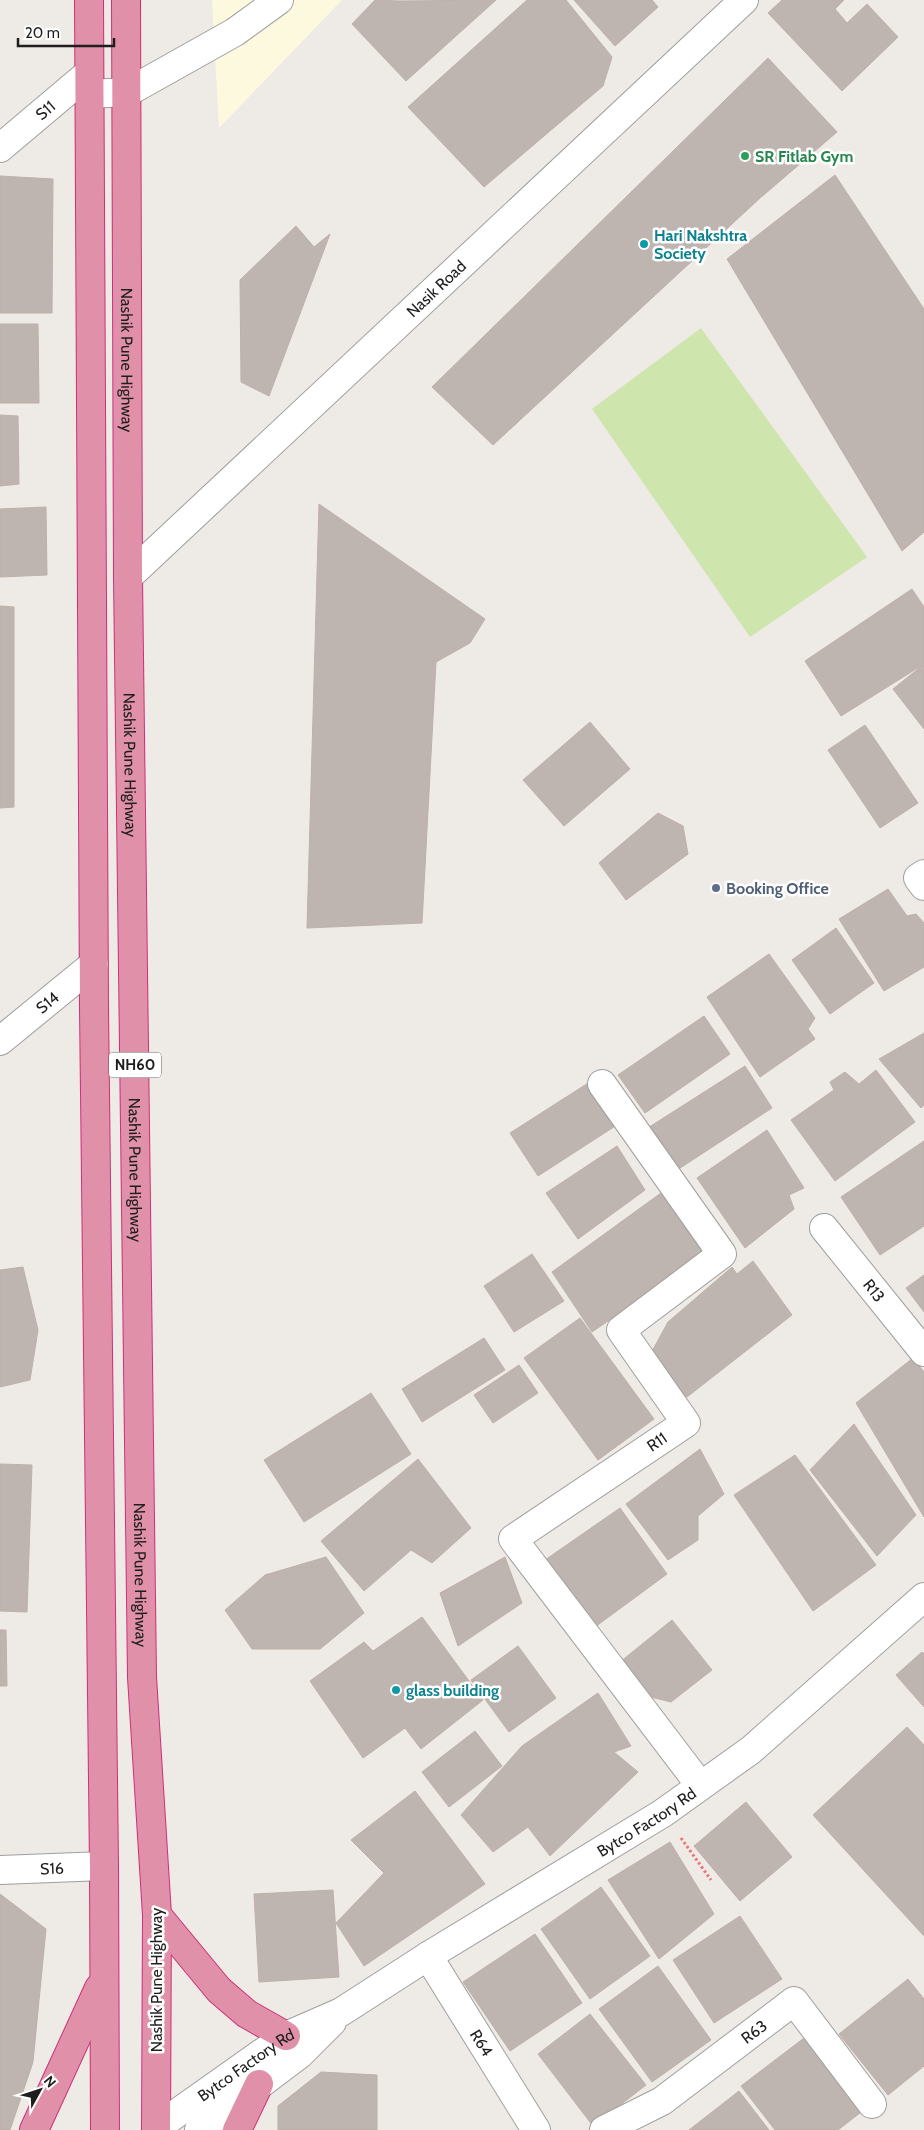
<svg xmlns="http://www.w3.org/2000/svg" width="924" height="2130" font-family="Cabin,sans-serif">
<rect width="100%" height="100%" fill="#eeeae5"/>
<path fill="#fdf9df" d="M212 0H342L219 128Z"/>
<path fill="#cfe5ae" d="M701 328 867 557 750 637 592 409Z"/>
<path fill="#beb5b1" stroke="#bfafa8" d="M375 0 400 1 496 0 406 81 352 24Z
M527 0H566L612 57 603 86 484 187 408 107Z
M574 0H652L658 7 615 46Z
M782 0H844L835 9 847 23 867 4 898 37 842 91 768 13Z
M768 58 837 132 759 199 493 445 432 387Z
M835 175 924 309V532L902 551 727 259Z
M0 176 53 179 52 313H0Z
M296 226 314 247 330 234 269 396 241 382 240 280Z
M0 324H38L39 403H0Z
M0 415 18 416 19 484 0 486Z
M319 504 485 619 470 643 436 662 422 923 307 928Z
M46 507 47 575 0 577V509Z
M912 589 924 607V664L841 716 805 661Z
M0 606 14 607V807L0 808Z
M923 665 924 666V729L893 689Z
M590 722 630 769 564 826 523 780Z
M865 725 918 803 880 828 828 750Z
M658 813 683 826 688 854 626 900 599 863Z
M888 889 907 916 916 914 924 923V967L884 991 839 919Z
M836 928 874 983 830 1014 792 960Z
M769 954 815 1018 808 1029 815 1039 760 1077 707 997Z
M704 1016 730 1054 645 1113 618 1075Z
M924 1033V1105L921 1108 879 1059Z
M745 1066 772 1108 671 1174 643 1131Z
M876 1070 915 1122 835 1181 791 1120 834 1090 830 1082 845 1072 859 1084Z
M596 1078 623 1121 538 1176 510 1133Z
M767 1130 804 1188 789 1195 794 1209 745 1248 697 1178Z
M924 1141V1226L880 1255 841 1197Z
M617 1146 645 1190 578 1239 546 1193Z
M661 1193 706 1254 592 1332 552 1272Z
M532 1254 564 1301 514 1332 484 1286Z
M753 1261 792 1315 687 1397 670 1391 650 1355 668 1322 732 1267 737 1274Z
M23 1267 38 1330 30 1380 0 1387V1270Z
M924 1275V1312L906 1288Z
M580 1318 654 1419 598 1460 524 1358Z
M484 1338 505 1370 422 1422 402 1389Z
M913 1358 924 1372V1517L856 1403Z
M519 1365 538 1393 493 1423 474 1395Z
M371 1393 411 1454 304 1522 264 1460Z
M854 1424 916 1515 877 1556 810 1470Z
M700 1449 724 1494 698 1516V1540L668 1560 626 1504Z
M795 1455 876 1565 813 1611 734 1495Z
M418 1459 471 1528 432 1563 411 1550 364 1591 321 1541Z
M0 1464 32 1465 27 1612 0 1611Z
M620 1508 667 1574 595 1627 545 1560Z
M326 1557 364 1613 320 1649H252L225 1610 265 1575Z
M505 1557 522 1603 458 1646 440 1593Z
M422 1617 483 1700 421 1749 405 1728 363 1758 310 1681 364 1642 373 1651Z
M672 1620 712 1670 671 1702 647 1696 620 1662Z
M0 1630H6L7 1686H0Z
M518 1646 556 1698 509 1732 471 1680Z
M922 1652 924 1654V1707L896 1675Z
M598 1693 631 1746 614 1752 638 1772 550 1856 528 1827 493 1852 461 1815 522 1746Z
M907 1727 924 1745V1936L813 1815Z
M475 1731 502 1766 449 1807 422 1772Z
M415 1791 485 1884 364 1966 336 1923 384 1873 351 1840Z
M746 1802 792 1857 740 1901 694 1846Z
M670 1842 714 1914 659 1959 608 1880Z
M601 1887 650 1956 590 1999 541 1929Z
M333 1890 339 1977 259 1982 254 1894Z
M0 1894 46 1929 33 2062 10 2130H0Z
M740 1916 782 1979 714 2023 673 1960Z
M535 1934 582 2003 510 2051 463 1982Z
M658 1966 711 2040 652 2082 599 2009Z
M908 1979 924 1999V2066L888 2095 839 2034Z
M590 2014 646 2085 593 2126 538 2054Z
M808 2035 865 2109 838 2130H775L741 2086Z
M321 2072 377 2075V2130H278V2106Z
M739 2091 769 2130H689Z"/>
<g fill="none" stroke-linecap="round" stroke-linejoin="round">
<defs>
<g id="street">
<path d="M89 94 128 92 235 32 279 0"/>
<path id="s1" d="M0 148 89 73"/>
<path id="s2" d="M128 577 744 0"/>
<path d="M924 874 918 878 924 886"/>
<path id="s3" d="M0 1041 94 964"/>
<path d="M602 1084 722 1254 621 1330 686 1423 513 1539 700 1785"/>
<path id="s4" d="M824 1228 924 1352"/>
<path id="s5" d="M0 1870 104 1866"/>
<path id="s6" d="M428 1956 536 2130"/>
<path id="s7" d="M156 2128 286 2036 341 2012 428 1956 663 1813 751 1750 924 1597"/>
<path d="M199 2130 300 2054 332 2022"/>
<path id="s8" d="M604 2130 662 2101 794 2001 872 2104"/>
</g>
<g id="highway">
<path d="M89 0 94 1008 104 1866 105 2130"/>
<path id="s9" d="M126 0 128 577 142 1677 157 1915 156 2130"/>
<path d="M157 1915 219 1990 247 2014 286 2036"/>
<path d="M34 2130 99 1988"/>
<path d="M237 2130 259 2084"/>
</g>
</defs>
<use href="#street" stroke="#9f9f9f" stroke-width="30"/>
<use href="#highway" stroke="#cd3079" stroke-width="30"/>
<path stroke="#f07476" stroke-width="3" stroke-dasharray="2.5 2.5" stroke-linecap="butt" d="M681 1838 711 1880"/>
<use href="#street" stroke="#fff" stroke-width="28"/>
<use href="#highway" stroke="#e091a9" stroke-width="28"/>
</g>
<circle fill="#2e9e5b" stroke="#fff" stroke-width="2" cx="745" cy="156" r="5"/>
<g fill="#0f9aa8" stroke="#fff" stroke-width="2">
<circle cx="644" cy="244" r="5"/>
<circle cx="396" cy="1690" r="5"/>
</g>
<circle fill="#5c6f8a" stroke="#fff" stroke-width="2" cx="716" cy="888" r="5"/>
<g text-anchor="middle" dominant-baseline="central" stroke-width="5" stroke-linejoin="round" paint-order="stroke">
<rect fill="#fff" stroke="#626262" stroke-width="1" x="109" y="1052.5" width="52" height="25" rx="4"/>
<g font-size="15" font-weight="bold" fill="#1e1e1e">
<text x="135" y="1065">NH60</text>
</g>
<g font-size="16" fill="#1e1e1e" stroke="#fff">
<text stroke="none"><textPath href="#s1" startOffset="59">S11</textPath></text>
<text stroke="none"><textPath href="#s2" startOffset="422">Nasik Road</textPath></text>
<text stroke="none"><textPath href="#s9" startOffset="360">Nashik Pune Highway</textPath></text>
<text stroke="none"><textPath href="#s9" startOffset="765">Nashik Pune Highway</textPath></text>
<text stroke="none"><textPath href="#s3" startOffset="61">S14</textPath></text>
<text stroke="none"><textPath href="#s9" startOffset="1170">Nashik Pune Highway</textPath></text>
<text stroke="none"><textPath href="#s4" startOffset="80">R13</textPath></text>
<text transform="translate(657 1442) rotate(-34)">R11</text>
<text stroke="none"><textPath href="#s9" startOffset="1575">Nashik Pune Highway</textPath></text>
<text stroke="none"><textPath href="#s7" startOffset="579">Bytco Factory Rd</textPath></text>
<text stroke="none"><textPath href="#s5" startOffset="52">S16</textPath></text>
<text transform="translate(156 1980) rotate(-90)">Nashik Pune Highway</text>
<text stroke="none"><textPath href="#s8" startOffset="180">R63</textPath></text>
<text stroke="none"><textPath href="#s6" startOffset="102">R64</textPath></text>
<text stroke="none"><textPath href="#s7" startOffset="110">Bytco Factory Rd</textPath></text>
</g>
<g font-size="16" font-weight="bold" fill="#27864d" stroke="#fff" text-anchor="start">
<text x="755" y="156">SR Fitlab Gym</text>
</g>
<g font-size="16" font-weight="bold" fill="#0d838f" stroke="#fff" text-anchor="start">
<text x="654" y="235">Hari Nakshtra<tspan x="654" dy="18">Society</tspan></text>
<text x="406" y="1690">glass building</text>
</g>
<g font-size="16" font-weight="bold" fill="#4e5e75" stroke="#fff" text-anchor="start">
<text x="726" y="888">Booking Office</text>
</g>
</g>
<g transform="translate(40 2090) rotate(50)" stroke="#ffffff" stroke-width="4" paint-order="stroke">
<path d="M0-4L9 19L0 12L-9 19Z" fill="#1e1e1e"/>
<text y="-8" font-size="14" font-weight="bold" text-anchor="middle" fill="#1e1e1e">N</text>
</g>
<path d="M18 38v8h96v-8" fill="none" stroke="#1e1e1e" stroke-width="2.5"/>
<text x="25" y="38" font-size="15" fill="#1e1e1e" stroke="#ffffff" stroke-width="4" paint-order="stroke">20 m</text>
</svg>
